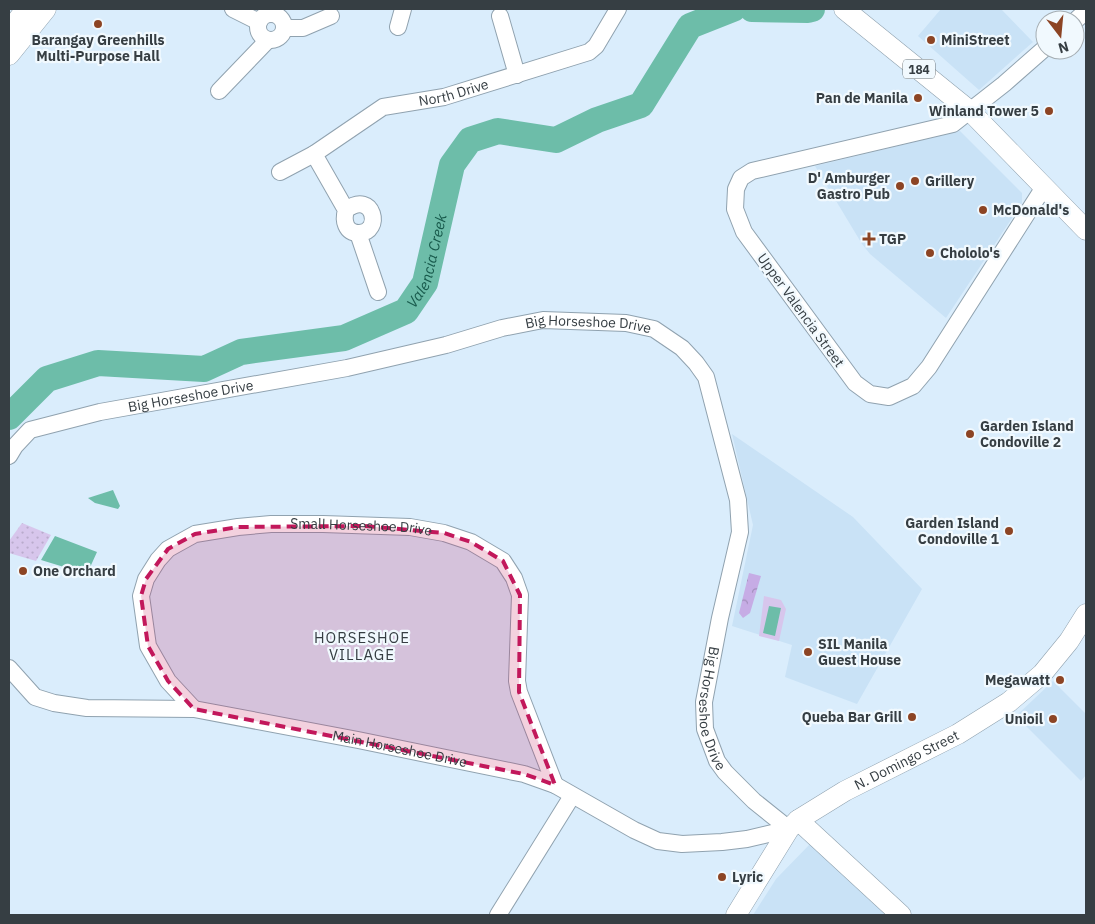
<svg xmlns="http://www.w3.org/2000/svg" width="1095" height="924" font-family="'IBM Plex Sans',sans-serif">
<defs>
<pattern id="forest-crowns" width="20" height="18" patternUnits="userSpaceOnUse" patternTransform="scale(1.25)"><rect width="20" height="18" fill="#c6ace5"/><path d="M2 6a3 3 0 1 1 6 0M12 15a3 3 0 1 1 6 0" fill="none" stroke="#a28dbb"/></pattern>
<pattern id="garden-dots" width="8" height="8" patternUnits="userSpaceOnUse" patternTransform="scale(1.25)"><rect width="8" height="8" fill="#d7c6ec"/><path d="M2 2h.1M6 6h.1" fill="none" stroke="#b9abcc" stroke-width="1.8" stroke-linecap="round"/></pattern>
</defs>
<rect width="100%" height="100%" fill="#daedfc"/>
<path fill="#c9e2f6" d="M941 9H1001L1033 42 979 90 918 36Z
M960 131 1022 193V203L946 318 870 254 862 244 815 166Z
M732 434 853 517 922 589 857 704 785 677 792 645 732 626 753 525Z
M1053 681 1086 714V775L1081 781 1016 716Z
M810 844 859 887 885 915H753L776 879Z"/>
<path fill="#d7c6ec" d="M764 596 781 600 786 609 779 641 759 636Z"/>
<path fill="url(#forest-crowns)" d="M749 573 761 576 750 613 743 618 739 613Z"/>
<path fill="url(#garden-dots)" d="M22 523 51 535 36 561 9 553V541Z"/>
<path fill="#6dbda9" d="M113 490 120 506 118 509 95 503 88 498Z
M55 536 97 552 87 574 41 560Z
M769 606 781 608 775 636 763 633Z"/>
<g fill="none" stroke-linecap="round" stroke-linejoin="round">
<g stroke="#6dbda9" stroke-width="26">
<path d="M752 9 808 10 812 9"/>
<path id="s1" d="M9 417 47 379 98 363 204 369 241 352 344 338 406 311 425 283 452 165 470 140 498 131 556 140 597 120 641 105 690 26 733 9"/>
</g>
<defs>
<g id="minor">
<path d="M233 9 259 22"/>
<circle cx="271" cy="27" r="13"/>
<path d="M500 16 517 75"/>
<path d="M1075 21 1086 11"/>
<path d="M398 27 403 9"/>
<path d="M285 28H303L331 16"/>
<path d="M219 91 268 40"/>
<path d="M314 154 346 210C343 220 345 233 359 233 383 233 374 189 346 210"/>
<path id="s2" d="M280 172 314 154 383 107 444 97 589 52 596 46 618 9"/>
<path d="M1044 187 929 367 913 386 889 397 870 394 855 383 744 232 735 209 736 189 741 178 752 171 953 124 1004 84 1045 48"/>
<path d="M358 233 378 292"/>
<path id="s3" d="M9 456 15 446 30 430 100 412 347 368 446 345 502 328 543 320 626 323 654 329 682 348 696 363 706 377 738 500 740 532 720 618 704 702 705 729 717 761 725 772 754 801 789 829"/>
<path id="s4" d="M9 668 35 697 54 703 87 708 194 709 358 740 524 774 555 785 634 830 658 841 682 844 722 842 747 839 789 829"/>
<path id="s5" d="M194 709 168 681 148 646 141 596 146 579 158 560 168 549 195 534 238 527 271 524H323L410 527 444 533 471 542 503 561 514 578 520 595 517 681 519 692 555 785"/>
<path d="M498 915 572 796"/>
</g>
<g id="major">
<path d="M844 9 970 111 1086 230"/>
<path d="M9 31 26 9"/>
<path d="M9 55 46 9"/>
<path d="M798 820 901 915"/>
<path id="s6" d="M736 915 789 829 798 820 845 791 958 734 1009 702 1042 674 1069 641 1086 614"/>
</g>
</defs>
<use href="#minor" stroke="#90a2af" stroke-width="18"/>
<use href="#major" stroke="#90a2af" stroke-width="21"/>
<use href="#minor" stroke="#fff" stroke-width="16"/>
<use href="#major" stroke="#fff" stroke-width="20"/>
</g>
<path fill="#c2185b" fill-opacity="0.2" stroke="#c2185b" stroke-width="4" stroke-dasharray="10 6" stroke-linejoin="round" d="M365 526 444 533 471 542 503 561 520 595 519 692 555 785 524 774 194 709 168 681 148 646 141 596 146 579 168 549 195 534 238 527Z"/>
<g fill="#8c4424" stroke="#f1f9fe" stroke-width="2">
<circle cx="98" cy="24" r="5"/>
<circle cx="931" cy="40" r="5"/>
<circle cx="918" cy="98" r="5"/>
<circle cx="1049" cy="111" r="5"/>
<circle cx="915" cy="181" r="5"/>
<circle cx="900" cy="186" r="5"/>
<circle cx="983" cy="210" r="5"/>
<path d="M866.5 231.5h5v5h5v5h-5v5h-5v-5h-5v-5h5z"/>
<circle cx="930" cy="253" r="5"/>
<circle cx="970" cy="434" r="5"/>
<circle cx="1009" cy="531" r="5"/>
<circle cx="23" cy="571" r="5"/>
<circle cx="808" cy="652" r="5"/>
<circle cx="1060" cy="680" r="5"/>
<circle cx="912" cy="717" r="5"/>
<circle cx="1053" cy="719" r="5"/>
<circle cx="722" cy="877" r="5"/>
</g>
<g text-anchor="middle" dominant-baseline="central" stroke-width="4.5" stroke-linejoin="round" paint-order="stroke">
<rect fill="#f1f9fe" stroke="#6e767b" stroke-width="1" x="903" y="59.5" width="32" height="19" rx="4"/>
<g font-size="12" font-weight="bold" fill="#363e43">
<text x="919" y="69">184</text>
</g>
<g font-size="14" font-weight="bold" fill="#363e43" stroke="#f1f9fe" text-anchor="start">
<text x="98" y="40" text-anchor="middle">Barangay Greenhills<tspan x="98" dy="16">Multi-Purpose Hall</tspan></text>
<text x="941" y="40">MiniStreet</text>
<text x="908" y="98" text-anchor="end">Pan de Manila</text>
<text x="1039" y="111" text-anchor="end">Winland Tower 5</text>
<text x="890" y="178" text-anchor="end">D' Amburger<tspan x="890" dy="16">Gastro Pub</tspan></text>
<text x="925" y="181">Grillery</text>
<text x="993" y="210">McDonald's</text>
<text x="879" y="239">TGP</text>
<text x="940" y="253">Chololo's</text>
<text x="980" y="426">Garden Island<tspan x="980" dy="16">Condoville 2</tspan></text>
<text x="999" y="523" text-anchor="end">Garden Island<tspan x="999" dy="16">Condoville 1</tspan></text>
<text x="33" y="571">One Orchard</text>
<text x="818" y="644">SIL Manila<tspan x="818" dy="16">Guest House</tspan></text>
<text x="1050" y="680" text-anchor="end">Megawatt</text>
<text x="902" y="717" text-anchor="end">Queba Bar Grill</text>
<text x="1043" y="719" text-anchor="end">Unioil</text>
<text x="732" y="877">Lyric</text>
</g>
<g font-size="14" fill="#363e43" stroke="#f1f9fe">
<text stroke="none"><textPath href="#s2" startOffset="194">North Drive</textPath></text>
<text transform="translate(801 310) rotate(54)">Upper Valencia Street</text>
<text stroke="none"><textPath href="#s3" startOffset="604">Big Horseshoe Drive</textPath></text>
<text stroke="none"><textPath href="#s3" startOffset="198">Big Horseshoe Drive</textPath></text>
<text stroke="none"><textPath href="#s5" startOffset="382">Small Horseshoe Drive</textPath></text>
<text stroke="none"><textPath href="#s3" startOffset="1082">Big Horseshoe Drive</textPath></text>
<text stroke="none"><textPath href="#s4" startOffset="409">Main Horseshoe Drive</textPath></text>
<text stroke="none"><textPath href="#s6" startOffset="238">N. Domingo Street</textPath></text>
</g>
<g font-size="15" font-style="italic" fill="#195b4d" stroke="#f1f9fe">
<text stroke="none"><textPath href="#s1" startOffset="481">Valencia Creek</textPath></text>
</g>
<g font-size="15" letter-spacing="1" fill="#363e43" stroke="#f1f9fe">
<text x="362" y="637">HORSESHOE<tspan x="362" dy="17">VILLAGE</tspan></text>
</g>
</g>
<rect width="1095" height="924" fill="none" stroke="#363e43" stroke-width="20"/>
<g transform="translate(1060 35) rotate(164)"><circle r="24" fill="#f1f9fe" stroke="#a6aeb3"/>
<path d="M0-4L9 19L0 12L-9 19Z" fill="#8c4424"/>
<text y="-8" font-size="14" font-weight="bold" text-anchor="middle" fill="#363e43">N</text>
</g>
</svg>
